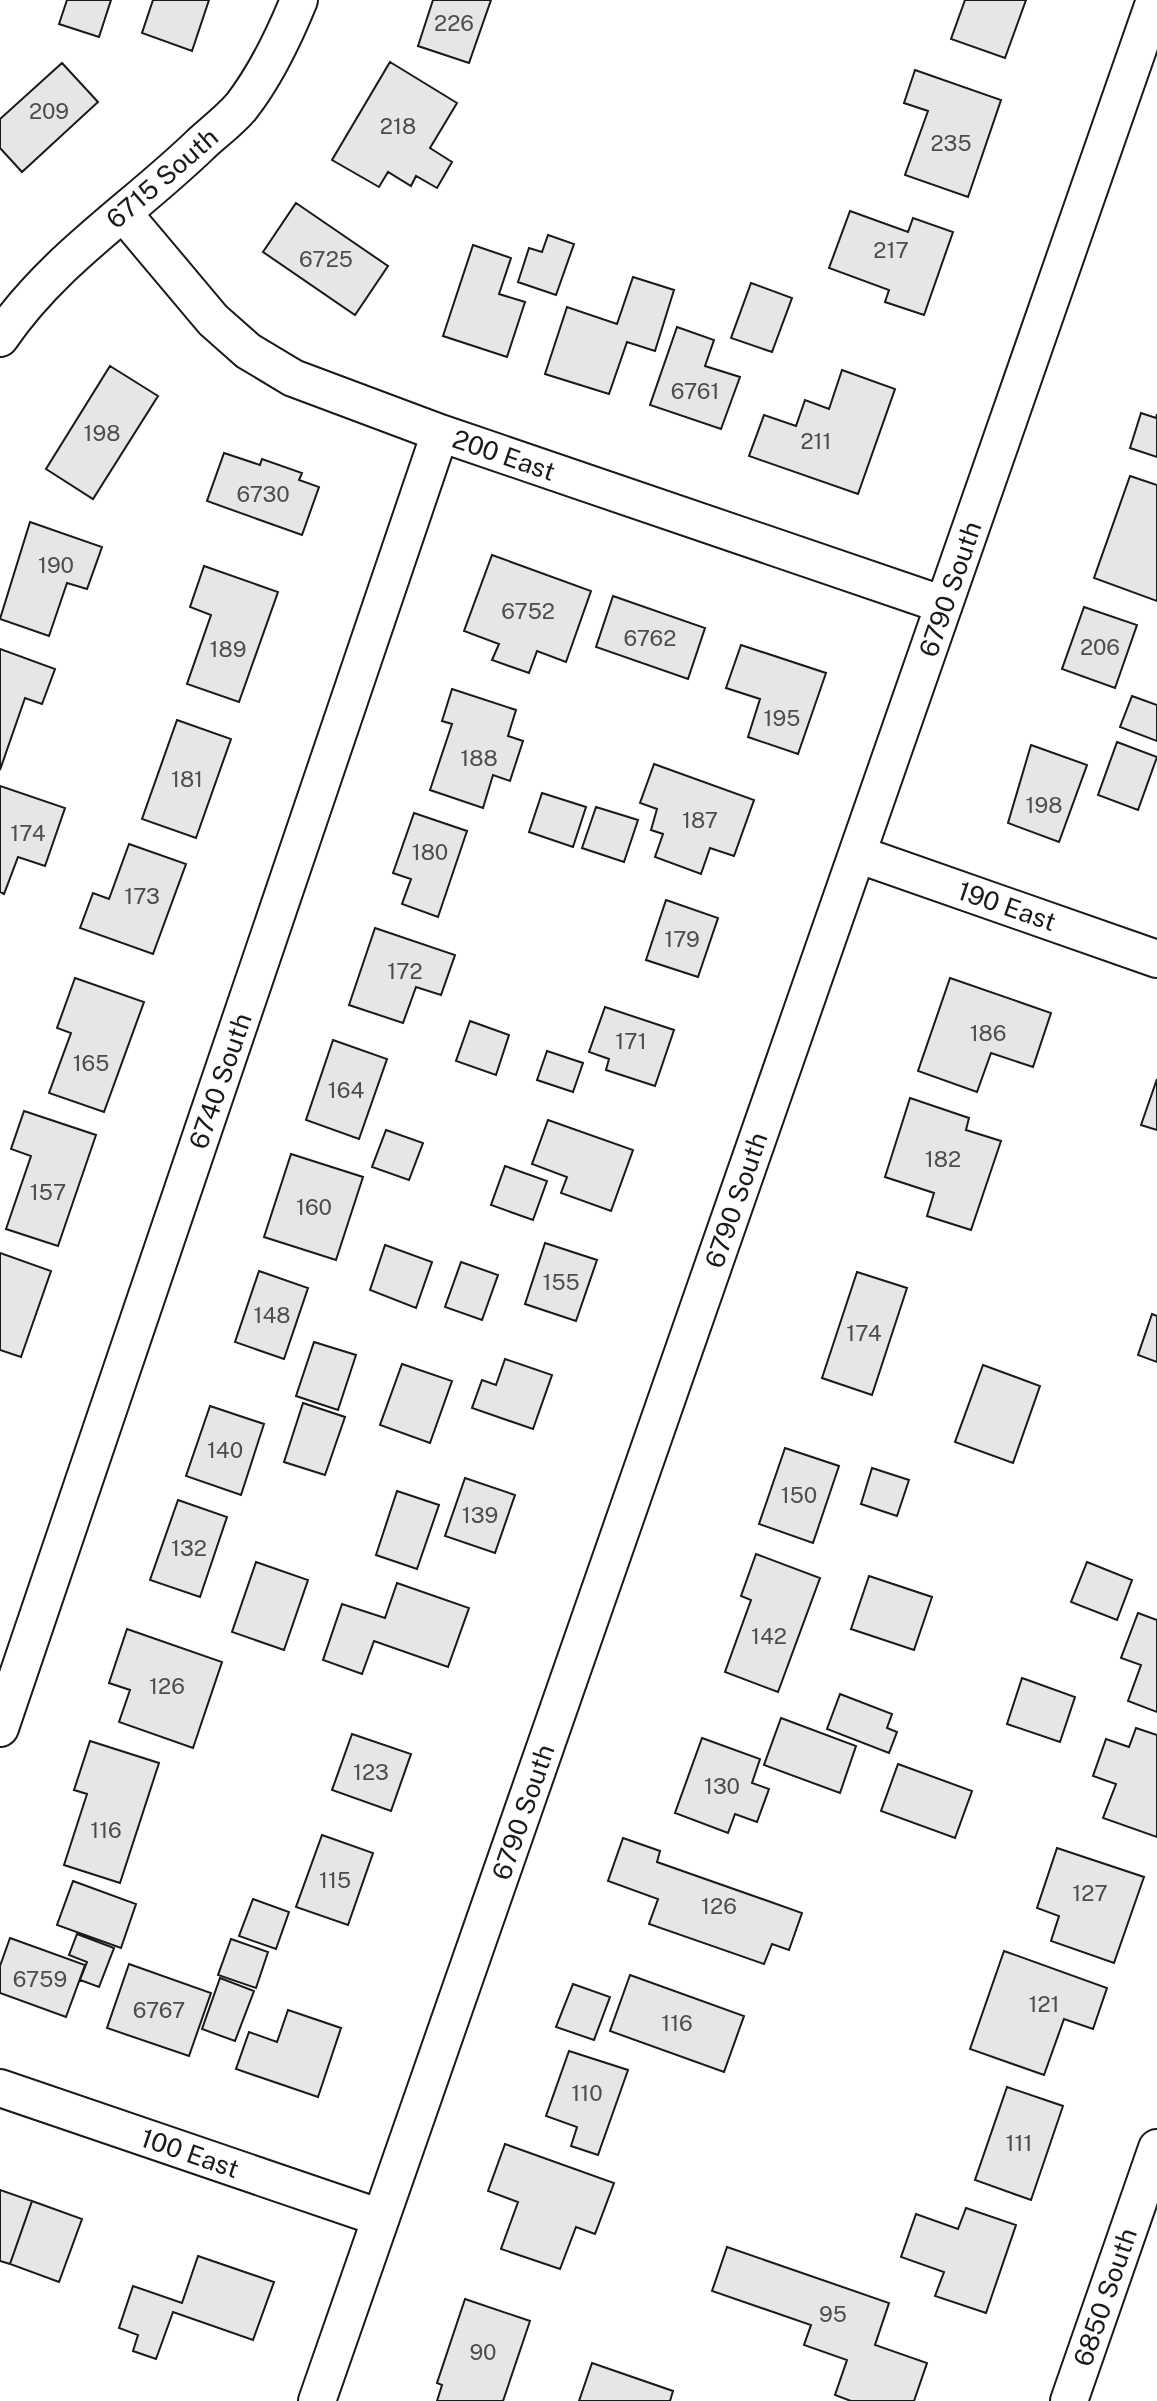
<svg xmlns="http://www.w3.org/2000/svg" width="1157" height="2401" font-family="'Public Sans',sans-serif">
<rect width="100%" height="100%" fill="#fff"/>
<path fill="#e6e6e6" stroke="#1a1a1a" stroke-width="2" d="M67 0H111L99 37 59 24Z
M153 0H209L192 51 142 33Z
M433 0H491L469 63 418 46Z
M965 0H1026L1005 58 951 39Z
M390 62 457 103 430 148 452 162 437 188 416 176 411 186 388 172 379 187 332 160Z
M62 63 98 102 22 172 0 148V119Z
M915 70 1001 100 968 197 905 175 928 111 904 103Z
M296 203 388 266 355 315 263 252Z
M850 211 908 232 913 218 953 232 924 315 885 302 889 290 829 268Z
M548 235 574 244 556 295 518 282 529 248 542 252Z
M473 245 511 258 499 294 525 302 507 357 443 336Z
M633 277 674 290 655 351 627 342 609 394 545 374 567 307 617 324Z
M751 283 792 298 772 352 731 338Z
M677 327 714 340 705 366 740 377 721 429 650 405Z
M110 366 158 396 93 499 46 469Z
M842 370 895 389 858 494 749 456 764 415 796 426 805 400 829 409Z
M1141 413 1156 418 1157 414V457L1130 448Z
M224 453 260 465 262 459 302 473 299 480 319 487 302 535 207 501Z
M1130 476 1157 485V601L1094 578Z
M30 522 102 547 87 589 67 583 49 636 0 619Z
M492 555 591 591 566 662 537 651 529 673 492 660 499 644 464 631Z
M204 566 278 592 239 702 187 684 211 615 190 607Z
M613 596 705 628 688 679 596 647Z
M1084 607 1137 625 1115 688 1062 669Z
M741 645 826 673 798 754 748 737 760 699 726 688Z
M0 649 55 669 42 704 25 698 0 770Z
M452 689 516 710 508 736 523 741 510 781 493 775 483 808 430 790 452 724 442 721Z
M1132 696 1157 705V741L1120 727Z
M177 720 231 739 196 838 142 819Z
M1117 742 1157 757 1138 810 1098 795Z
M1031 745 1087 765 1059 842 1008 823Z
M654 764 754 800 734 856 710 848 701 874 655 857 663 834 651 830 657 809 640 803Z
M0 786 65 808 45 866 18 857 4 894 0 892Z
M542 793 586 807 573 847 529 832Z
M596 807 638 820 624 862 582 848Z
M414 813 467 831 438 917 402 904 411 879 393 873Z
M129 844 186 864 153 954 80 928 93 893 109 899Z
M666 900 718 918 698 977 646 960Z
M375 928 455 955 441 995 416 987 403 1023 349 1005Z
M75 978 144 1002 104 1112 49 1093 71 1033 57 1028Z
M950 978 1051 1013 1033 1067 991 1053 977 1092 918 1071Z
M605 1007 674 1030 655 1086 606 1070 609 1059 589 1052Z
M470 1021 509 1035 496 1075 456 1061Z
M333 1040 387 1059 359 1139 306 1120Z
M547 1051 583 1063 573 1092 537 1080Z
M1157 1079V1130L1141 1125Z
M910 1098 969 1118 966 1130 1001 1141 971 1230 927 1216 934 1193 885 1177Z
M24 1111 96 1135 58 1246 6 1229 31 1156 11 1149Z
M548 1120 633 1150 611 1211 561 1193 567 1177 532 1164Z
M386 1130 423 1143 409 1180 372 1167Z
M291 1154 363 1177 336 1260 264 1237Z
M505 1166 547 1181 533 1220 491 1205Z
M545 1243 597 1260 576 1321 525 1304Z
M385 1245 432 1262 416 1308 370 1290Z
M0 1253 51 1271 21 1357 0 1350Z
M461 1262 498 1275 482 1320 445 1307Z
M259 1271 308 1288 284 1359 235 1342Z
M857 1272 907 1288 872 1395 822 1378Z
M1152 1314 1157 1316V1362L1138 1355Z
M314 1342 356 1355 338 1410 296 1396Z
M505 1359 552 1375 533 1429 472 1408 482 1380 496 1385Z
M402 1364 452 1381 430 1443 380 1425Z
M983 1365 1040 1386 1013 1463 955 1442Z
M303 1403 345 1417 325 1475 284 1462Z
M210 1406 264 1424 241 1495 186 1476Z
M785 1448 839 1466 813 1543 759 1524Z
M872 1468 909 1480 897 1516 861 1504Z
M465 1478 515 1495 495 1553 445 1536Z
M397 1491 439 1505 417 1569 376 1555Z
M178 1500 227 1517 200 1597 150 1580Z
M756 1554 820 1578 778 1692 725 1672 751 1600 741 1596Z
M256 1562 308 1580 284 1650 232 1632Z
M1087 1562 1132 1580 1117 1620 1071 1602Z
M869 1576 932 1597 914 1650 851 1629Z
M397 1583 469 1608 448 1667 374 1641 362 1674 323 1660 342 1604 385 1618Z
M1138 1613 1157 1620V1712L1128 1701 1141 1665 1121 1658Z
M127 1629 222 1662 193 1748 119 1722 130 1690 109 1683Z
M1022 1678 1075 1697 1060 1742 1007 1724Z
M840 1694 892 1714 887 1728 897 1732 889 1753 827 1729Z
M781 1718 856 1746 840 1793 764 1765Z
M1136 1728 1157 1735V1837L1103 1818 1116 1784 1093 1776 1106 1739 1129 1747Z
M352 1734 411 1754 391 1811 332 1790Z
M702 1738 760 1759 752 1783 769 1789 757 1822 735 1814 728 1833 675 1813Z
M90 1741 159 1763 120 1883 64 1865 87 1794 74 1790Z
M898 1764 972 1791 955 1838 881 1811Z
M322 1835 373 1853 348 1925 296 1907Z
M623 1838 660 1851 657 1862 802 1913 789 1950 772 1944 764 1964 649 1924 658 1899 608 1881Z
M1057 1848 1144 1877 1114 1963 1051 1941 1059 1916 1037 1908Z
M73 1881 136 1904 121 1948 57 1925Z
M253 1899 289 1912 276 1949 239 1936Z
M77 1934 114 1948 99 1987 80 1980 87 1962 69 1955Z
M10 1938 85 1965 66 2017 0 1993V1966Z
M231 1939 268 1952 256 1988 218 1975Z
M1004 1951 1107 1988 1093 2029 1064 2019 1044 2075 970 2049Z
M129 1964 211 1993 189 2056 107 2028Z
M630 1975 744 2016 724 2072 610 2031Z
M220 1978 254 1991 235 2041 202 2029Z
M573 1984 610 1997 594 2040 556 2027Z
M288 2010 341 2028 318 2097 236 2069 249 2032 277 2042Z
M569 2051 628 2070 598 2155 571 2146 577 2127 546 2116Z
M1007 2087 1063 2106 1031 2200 975 2180Z
M505 2144 614 2183 595 2234 576 2227 560 2269 501 2249 518 2202 488 2191Z
M0 2190 32 2201 10 2264 0 2261Z
M32 2201 82 2219 59 2282 10 2264Z
M966 2208 1016 2225 986 2313 935 2296 944 2272 901 2257 916 2214 958 2229Z
M727 2247 889 2303 875 2345 927 2363 914 2401H851L835 2395 847 2360 804 2345 811 2325 712 2291Z
M198 2256 274 2282 253 2340 173 2312 156 2359 133 2351 138 2335 119 2328 133 2286 182 2303Z
M465 2299 530 2321 503 2401H437L442 2385 437 2383Z
M592 2363 673 2391 670 2401H579Z"/>
<g fill="none" stroke-linecap="round" stroke-linejoin="round">
<defs>
<path id="minor" d="M123 213 213 320 248 351 293 378 440 433 944 605
M0 338C53 260 134 209 201 144 214 132 230 120 241 107 266 75 284 37 299 0
M857 854 1157 959
M0 1728 440 433
M0 2088 381 2218
M317 2401 1155 0
M1069 2401 1157 2148"/>
</defs>
<use href="#minor" stroke="#1a1a1a" stroke-width="40"/>
<use href="#minor" stroke="#fff" stroke-width="36"/>
</g>
<g text-anchor="middle" dominant-baseline="central" stroke-width="6" stroke-linejoin="round" paint-order="stroke">
<g font-size="22" fill="#4d4d4d">
<text x="454" y="23">226</text>
<text x="49" y="111">209</text>
<text x="398" y="126">218</text>
<text x="951" y="143">235</text>
<text x="891" y="250">217</text>
<text x="326" y="259">6725</text>
<text x="695" y="391">6761</text>
<text x="102" y="433">198</text>
<text x="816" y="441">211</text>
<text x="263" y="494">6730</text>
<text x="56" y="565">190</text>
<text x="528" y="611">6752</text>
<text x="650" y="638">6762</text>
<text x="1100" y="647">206</text>
<text x="228" y="649">189</text>
<text x="782" y="718">195</text>
<text x="479" y="758">188</text>
<text x="187" y="779">181</text>
<text x="1044" y="805">198</text>
<text x="700" y="820">187</text>
<text x="28" y="833">174</text>
<text x="430" y="852">180</text>
<text x="142" y="896">173</text>
<text x="682" y="939">179</text>
<text x="405" y="971">172</text>
<text x="988" y="1033">186</text>
<text x="631" y="1041">171</text>
<text x="91" y="1063">165</text>
<text x="346" y="1090">164</text>
<text x="943" y="1159">182</text>
<text x="48" y="1192">157</text>
<text x="314" y="1207">160</text>
<text x="561" y="1282">155</text>
<text x="272" y="1315">148</text>
<text x="864" y="1333">174</text>
<text x="225" y="1450">140</text>
<text x="799" y="1495">150</text>
<text x="480" y="1515">139</text>
<text x="189" y="1548">132</text>
<text x="769" y="1636">142</text>
<text x="167" y="1686">126</text>
<text x="371" y="1772">123</text>
<text x="722" y="1786">130</text>
<text x="106" y="1830">116</text>
<text x="335" y="1880">115</text>
<text x="1090" y="1893">127</text>
<text x="719" y="1906">126</text>
<text x="40" y="1979">6759</text>
<text x="1044" y="2004">121</text>
<text x="159" y="2010">6767</text>
<text x="677" y="2023">116</text>
<text x="587" y="2093">110</text>
<text x="1019" y="2143">111</text>
<text x="833" y="2314">95</text>
<text x="483" y="2352">90</text>
</g>
<g font-size="26" fill="#1a1a1a" stroke="#fff">
<text transform="translate(162 178) rotate(-41)">6715 South</text>
<text transform="translate(504 455) rotate(19)">200 East</text>
<text transform="translate(950 589) rotate(-71)">6790 South</text>
<text transform="translate(1007 906) rotate(19)">190 East</text>
<text transform="translate(220 1081) rotate(-71)">6740 South</text>
<text transform="translate(736 1200) rotate(-71)">6790 South</text>
<text transform="translate(523 1812) rotate(-71)">6790 South</text>
<text transform="translate(190 2153) rotate(19)">100 East</text>
<text transform="translate(1105 2297) rotate(-71)">6850 South</text>
</g>
</g>
</svg>
